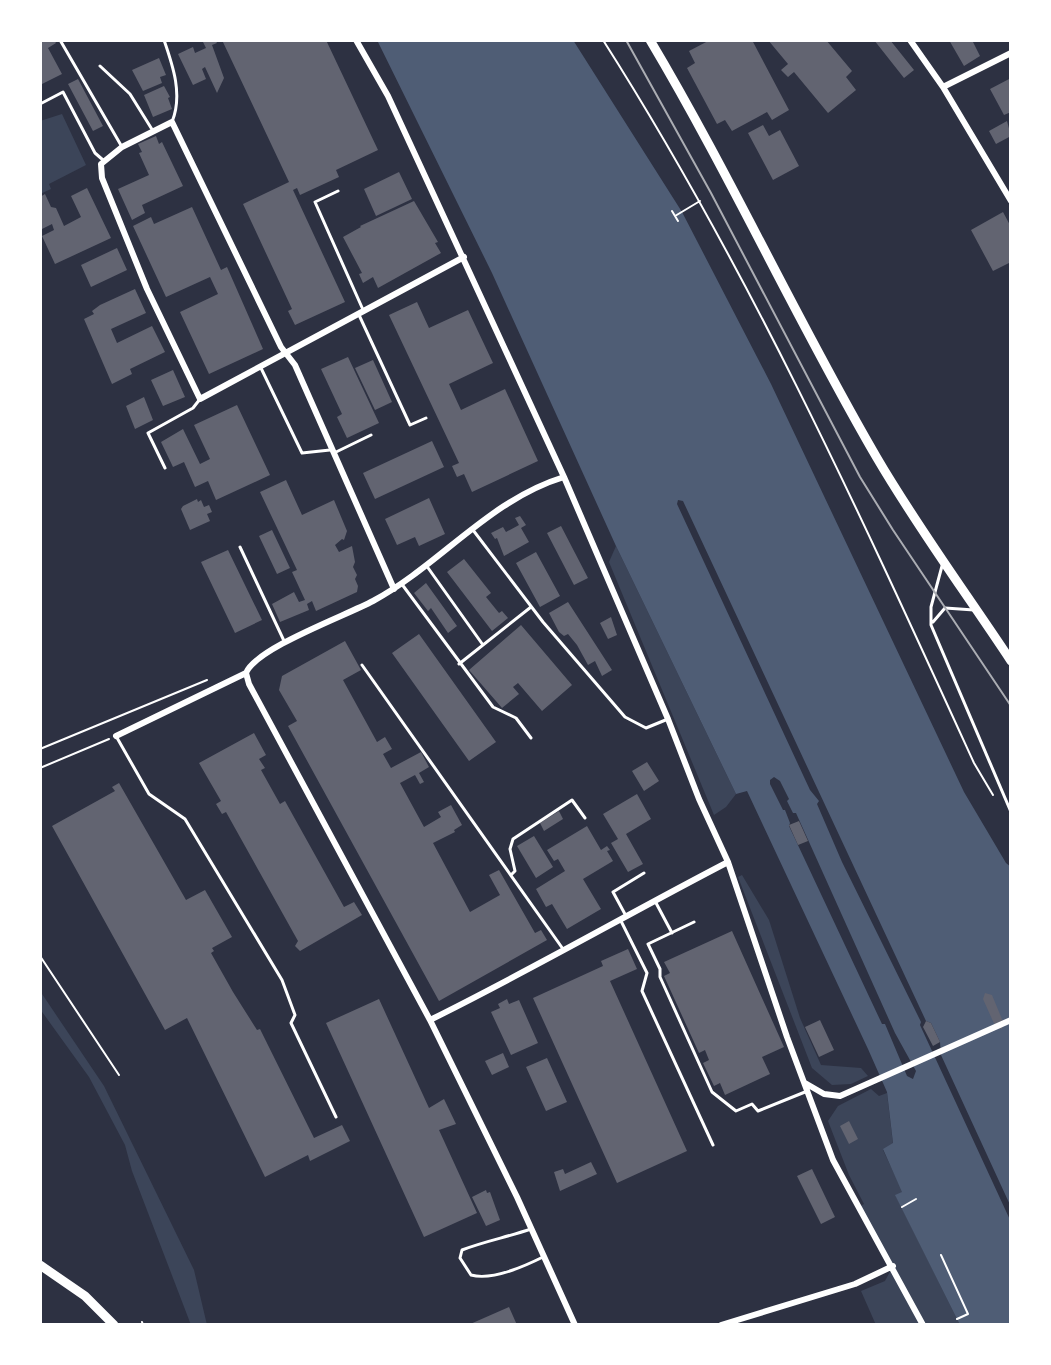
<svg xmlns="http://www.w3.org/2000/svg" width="1051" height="1365" font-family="Manrope,sans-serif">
<rect width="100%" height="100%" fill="#2d3142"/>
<path fill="#3c4559" d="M62 114 86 165 49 184 51 189 40 194V121Z
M616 546 736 794 726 807 714 815 609 562Z
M742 875 769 920 800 1018 821 1065 861 1068 868 1076 851 1084 832 1085 812 1068 738 877Z
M40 991 104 1086 194 1270 207 1325H191L132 1171 125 1145 89 1077 40 1009Z
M871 1089 879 1096 887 1093 893 1144 883 1150 903 1192 896 1196 960 1325H876L861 1291 885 1281 893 1266 857 1208 864 1204 849 1175 828 1121 838 1106Z"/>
<path fill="#4f5d75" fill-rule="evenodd" d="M377 40H573L682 212 771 384 964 792 1006 863 1011 867V1207L941 1055 940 1042 931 1023 926 1021 683 501 678 500 677 504 810 790 819 801 817 804 842 862 921 1022 920 1025 1011 1222V1325H960L895 1195 902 1192 883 1149 893 1143 887 1092 868 1049 747 791 736 794 616 546 492 273ZM774 777 780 781 789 799 787 801 793 813H796L895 1033 916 1071 913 1079 907 1076 885 1024H882L789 826 790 823 785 810H783L770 784V780Z"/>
<path fill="#626471" d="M40 40H54L56 43 48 48 62 74 40 85Z
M207 40H215L217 43 212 45 224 78 217 93 205 67 202 69 206 79 193 85 178 54 193 47 195 53 206 48 203 42Z
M222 40H326L378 150 336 170 339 177 300 195 297 188 293 190 345 302 295 325 288 311 292 309 243 204 289 182Z
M710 40H752L789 110 772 120 767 112 732 131 725 120 717 124 687 68 695 63 689 51Z
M768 40H826L852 71 846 77 856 90 828 113 794 72 788 77 781 70 788 64Z
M874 40H890L914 70 904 78Z
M949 40H972L980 56 964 66Z
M159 58 166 75 160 77 162 83 143 91 132 70Z
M1011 78V112L1004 115 990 89Z
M78 79 103 126 93 131 68 84Z
M164 86 170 97 168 98 172 109 153 117 144 95Z
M1007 121 1011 136 996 144 989 131Z
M763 125 769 136 780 130 799 166 773 180 748 133Z
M156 136 159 144 162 142 183 186 142 205 145 213 132 220 118 189 149 175 139 153 142 152 138 144Z
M399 172 412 199 376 216 364 189Z
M87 188 111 238 55 264 42 236 54 230 52 224 40 230V197L45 194 51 207 56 208 64 226 81 217 71 196Z
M414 201 438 242 435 243 441 253 378 288 373 277 363 283 359 274 362 273 343 237 361 227 360 226Z
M192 207 221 270 227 267 263 349 209 374 180 312 218 294 210 277 166 297 133 226 151 217 154 224Z
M1003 212 1011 227V262L993 271 971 230Z
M117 248 127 270 91 287 81 265Z
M135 289 146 313 111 329 117 343 152 326 165 352 130 369 132 374 112 384 84 319 94 314 92 311 100 305Z
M417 302 429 328 468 310 493 363 449 384 461 410 505 389 538 461 472 492 464 474 457 477 452 466 459 463 389 315Z
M348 357 379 423 347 438 337 417 342 414 321 369Z
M373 360 392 402 375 410 355 368Z
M173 370 185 397 163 406 151 380Z
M144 397 153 420 135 429 126 406Z
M237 405 270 475 216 500 208 481 195 487 184 462 173 467 161 442 183 429 200 464 210 459 194 425Z
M432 441 444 467 375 499 363 473Z
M286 480 302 515 334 500 347 531 344 540 342 539 335 545 339 552 352 546 355 562 353 567 357 575 355 579 358 586 357 592 316 611 312 601 307 604 309 610 280 622 272 604 294 592 299 602 305 600 292 572 297 570 260 492Z
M429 498 445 534 419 546 415 537 397 545 385 519Z
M197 499 198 502 201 500 204 507 209 505 212 512 207 514 210 521 190 530 181 509 183 506Z
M520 516 526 525 521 528 529 542 504 556 497 538 495 539 491 533 503 527 506 532 519 525 515 518Z
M561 526 588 578 574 585 547 533Z
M272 530 290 568 277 574 259 536Z
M228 550 262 620 235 633 201 562Z
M536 552 560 596 540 607 516 563Z
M464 559 491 593 486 597 499 613 502 611 508 618 492 631 447 572Z
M426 583 457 626 448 633 431 608 428 611 414 593Z
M568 602 612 670 602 676 595 661 588 665 577 645 568 634 564 636 559 632 549 613Z
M611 617 617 635 608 639 600 623Z
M521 625 572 685 542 711 518 683 513 687 519 694 502 708 469 670Z
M419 634 496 742 469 761 392 653Z
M345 641 361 670 343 680 377 742 385 737 392 749 383 754 391 768 421 752 429 767 419 773 424 782 420 784 415 775 400 783 424 827 441 817 438 812 451 805 462 825 454 830 455 832 433 843 470 912 500 895 489 875 499 870 535 933 541 930 547 940 439 1001 288 726 297 721 279 690 282 676Z
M254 733 266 755 259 759 265 768 261 770 280 804 285 801 344 907 354 902 362 915 300 951 295 946 298 941 226 812 222 814 216 804 221 801 199 763Z
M647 762 659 781 644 791 632 771Z
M119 783 186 900 205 890 232 937 212 948 214 951 211 953 233 992 257 1030 260 1029 314 1138 342 1125 350 1141 310 1161 308 1155 265 1177 187 1018 165 1030 52 826 115 791 112 787Z
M637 794 651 819 626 834 643 864 628 872 611 843 618 839 603 814Z
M559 811 563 819 544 831 540 823Z
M799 821 808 841 798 845 789 825Z
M587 826 601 850 607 846 610 850 607 851 613 861 583 879 601 909 567 929 552 904 546 907 536 889 565 871 558 859 554 861 547 850Z
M534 836 553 867 536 878 517 846Z
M732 931 784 1047 762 1057 770 1074 725 1095 720 1083 714 1086 703 1063 709 1060 705 1050 699 1053 664 976 670 973 664 962Z
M628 949 637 969 610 981 687 1151 617 1183 533 998 603 966 601 961Z
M985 993 992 995 1004 1024 1002 1029 996 1028 983 999Z
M379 999 429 1108 444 1099 456 1124 439 1130 477 1213 424 1237 326 1023Z
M507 999 509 1004 519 1000 538 1043 511 1055 491 1012 500 1008 498 1004Z
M820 1020 834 1050 819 1057 805 1027Z
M926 1021 931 1023 940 1042 933 1046 923 1027Z
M503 1053 509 1067 492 1075 485 1061Z
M547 1058 567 1102 546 1111 526 1067Z
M849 1121 858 1139 849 1144 840 1126Z
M591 1162 597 1174 560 1191 554 1172 563 1169 565 1174Z
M812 1169 835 1217 821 1224 797 1176Z
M486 1190 487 1193 490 1192 500 1220 486 1226 472 1197Z
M509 1307 517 1325H468Z"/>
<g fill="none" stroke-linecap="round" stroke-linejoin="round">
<path stroke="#fff" stroke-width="2" d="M603 40C749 269 861 516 974 763L993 795
M672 211 678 221
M675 216 700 201
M40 749 207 680
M40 768 109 739
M40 956 119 1075
M902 1207 916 1199
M941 1255 968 1314 957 1319
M142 1322 143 1325"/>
<path stroke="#fff" stroke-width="3" d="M60 40 122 147
M164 40C173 66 183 95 172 122
M100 66 130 94 153 131
M40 104 63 92 95 153 103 160
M338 191 315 202 364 312
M359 315 410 425 426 418
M260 366 302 453 330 450
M334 453 371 435
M165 468 148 433 193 408 200 399
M473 530 543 622 625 717 646 728 668 719
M240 547 285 643
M426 565 483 645
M942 566 931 607V625L1011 812
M401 583 493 707 516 718 531 738
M933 622 945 608 974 610
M459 664 531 607
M362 665 563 949
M116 736 149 794 185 819 282 980 295 1015 291 1023 336 1117
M511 875 515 871 510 849 513 839 572 800 585 818
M655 901 672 933
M626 916 613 892 644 873
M620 919 647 973 642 991 713 1145
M694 922 648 944 660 969V977L712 1092 736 1111 752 1104 758 1111 805 1092
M531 1229C508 1237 485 1241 462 1250L460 1258 471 1275C492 1281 523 1267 543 1257"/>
<path stroke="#fff" stroke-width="6" d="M356 40 388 96 564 477 668 719 699 799 728 862 787 1037 833 1160 923 1325
M910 40 943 87 1011 201
M943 87 1011 53
M394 589 295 365 281 347 172 122 122 147 101 164 102 178 147 289 200 399C288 351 376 305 464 257
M246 673 249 684 430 1020 517 1197 575 1325
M116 736 246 673C256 648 345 616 373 601 440 565 489 500 564 477
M430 1020C531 970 628 914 728 862
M805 1083 824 1094 840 1096 1011 1020
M721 1325 855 1284 893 1266"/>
<path stroke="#fff" stroke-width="9" d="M650 40C731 176 797 321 877 458 918 528 966 593 1011 661
M40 1265 85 1296 114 1325"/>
<path stroke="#abadb3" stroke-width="2" d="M626 40 711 193 860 477 893 530 1011 706"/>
</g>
<rect width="1051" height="1365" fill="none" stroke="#ffffff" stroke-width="84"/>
</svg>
